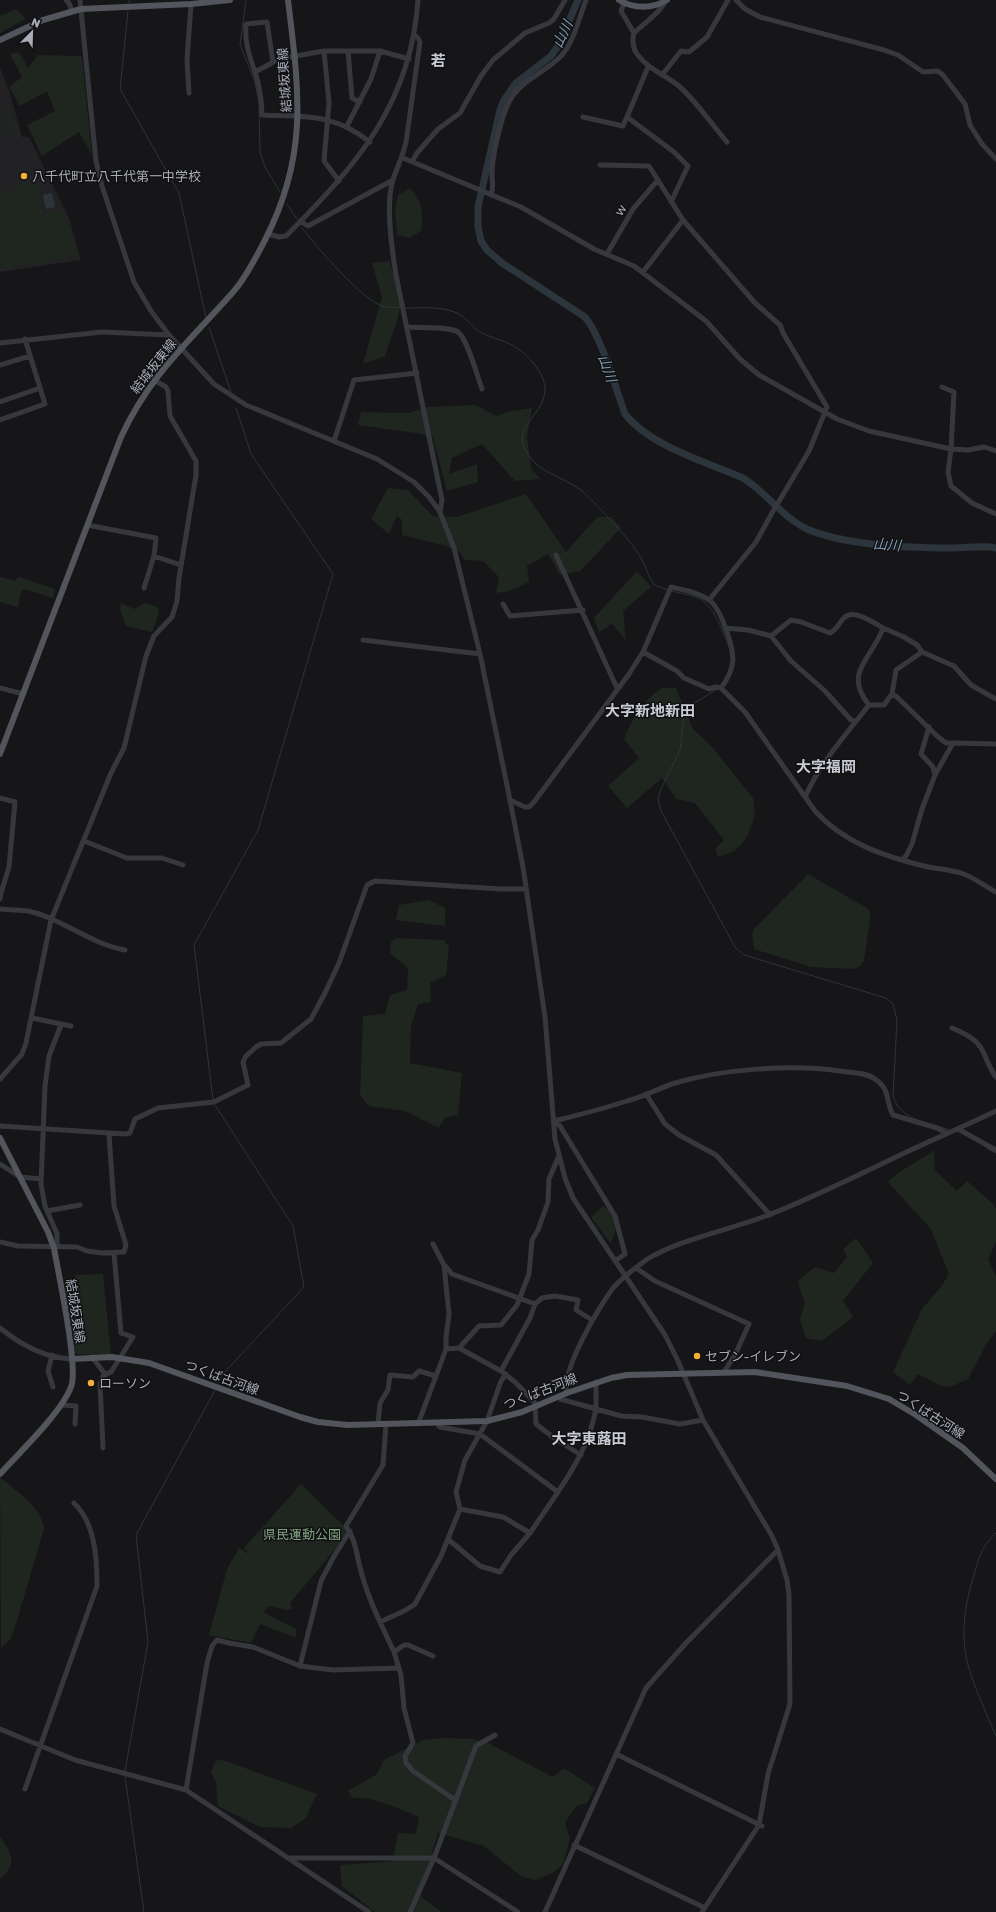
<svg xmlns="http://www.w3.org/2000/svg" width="996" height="1912" font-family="'Golos Text','Noto Sans JP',sans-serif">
<rect width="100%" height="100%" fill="#161618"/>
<path fill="#222225" d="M0 68 9 90 22 137H29L69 218 81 260 0 272Z"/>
<path fill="#1e261f" d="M16 9 26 19 0 33V16Z
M19 52 28 68 38 55 82 56 92 155 79 132 42 156 27 125 55 111 47 91 20 106 9 87 22 77 10 54Z
M7 105 9 106 16 132 10 136 5 134V131Z
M21 182H35L39 190 43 221H45L54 261 0 268V191L15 190Z
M410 188C422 202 424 212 421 231L409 238 397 235 395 208 398 195Z
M63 209 78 256 54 260 44 213Z
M390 261 401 303 397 321 385 356 363 364 382 297 372 263Z
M475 405 497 416 506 412 532 408 527 437 531 468 540 479 515 481 482 444 452 458 449 474 477 464 478 482 447 491 433 438 422 434 358 425 361 412 409 413 428 407Z
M388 488 408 490 433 516 457 517 526 494 566 552 597 517H611L621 528 580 571 560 575 548 554 527 566 529 582 509 591 496 593 499 577 483 561 465 560 460 552 443 545 402 535V520L397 516 389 534 371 519Z
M637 571 651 587 623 611 626 640 612 624 599 632 594 618Z
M0 577 15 581 19 577 55 589 53 598 24 589 21 591 18 607 0 602Z
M121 603 134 609 146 603 157 607 159 613 152 632 126 626 120 609Z
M662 688H676L693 729 713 748 753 798 755 812 753 822 747 836 742 844 734 851 718 857 715 849 724 840 695 803 676 799 662 778 627 808 608 786 639 758 624 739C633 717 642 701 662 688Z
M808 874 867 908 870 912V920L864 960 860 966 854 969 811 967 754 949 752 934 755 928Z
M429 900 445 908V926L396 920 399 905Z
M397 938 444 940 449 947 446 975 430 983 431 1002 418 1004 411 1026 410 1063 462 1073 458 1115 445 1118 439 1128 405 1111 369 1106 360 1095 363 1016 385 1014 390 995 407 990 408 968 390 953 391 942Z
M934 1151 935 1170 957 1191 967 1181 993 1204 996 1209V1242L988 1259 996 1276V1331L987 1343 968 1379 950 1387 942 1386 918 1374 910 1385 893 1372 922 1309 940 1288 949 1274 931 1229 888 1182 898 1173Z
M603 1206 609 1210 617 1225 611 1244 591 1217Z
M856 1238 873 1263 843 1301 853 1317 822 1341 806 1338 800 1320 805 1301 800 1290 798 1281 815 1267 834 1273 847 1257 843 1249Z
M103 1274 111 1355 77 1354 75 1353 64 1283 75 1282V1275Z
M0 1477C16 1491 42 1507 44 1529L15 1627 11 1638 1 1648Z
M301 1484 348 1530 338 1546 290 1603 292 1609 287 1610 269 1606 263 1612 296 1629V1638L260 1624 251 1643 209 1635 227 1569 239 1548 249 1554 244 1548Z
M445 1738 472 1739 488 1743 553 1777 564 1768 595 1788 587 1803 576 1806 565 1823 570 1838 563 1864 554 1872 536 1880 522 1877 484 1846 438 1833 432 1853 431 1871 420 1896 442 1912H375L342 1886 340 1865 393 1861 398 1833 416 1834 419 1817C403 1810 371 1796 353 1798L348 1791 377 1774 384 1760 423 1740Z
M220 1759 317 1794 306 1818 291 1828 260 1827 218 1806 216 1782 211 1772 215 1762Z
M0 1837C12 1854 18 1863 0 1879Z"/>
<path fill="#2c353c" d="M52 193 55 207 46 209 43 195Z"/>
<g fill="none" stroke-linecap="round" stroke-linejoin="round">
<path stroke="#2c353c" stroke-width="1" d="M246 0 240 45 254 79 259 102 260 152 265 167 280 192
M129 3V0
M128 11 120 89 179 193 206 318
M287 204 297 219
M302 228C317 247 362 301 385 307 390 308 396 307 401 307
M406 308C421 308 442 306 457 313 466 317 472 327 480 332 489 337 499 339 508 343 525 351 546 372 545 391 543 418 508 426 529 456 541 474 567 478 583 492 598 506 633 542 641 558 646 567 648 576 654 585L668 590
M209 327 231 392
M671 591C679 593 688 594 696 597 714 605 722 629 729 647
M730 652 731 660
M717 689 693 704 684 717 680 750 661 789 658 799 661 811 735 947 744 955 886 998 893 1004 897 1020 893 1096C900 1120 926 1122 948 1129
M213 1100 194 945 258 830 333 574 251 454 236 408
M215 1105 293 1226 304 1287 222 1375 218 1383
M986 1148 996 1153
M996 1533C982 1545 979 1558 974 1575 965 1603 960 1636 968 1665 975 1689 986 1713 996 1736
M125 1771 148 1642 136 1535 215 1390
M125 1776 144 1912"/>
<path stroke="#2c353c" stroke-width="7" d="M578 0 558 46 551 56 516 83 504 100 500 110 478 207V227L481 241 487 250 502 263 585 317C602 338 615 387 625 414 650 446 706 462 743 478 766 492 782 517 807 529 846 546 911 548 954 548 967 548 983 545 996 548"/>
<path stroke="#37383d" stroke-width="5" d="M66 0 69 3 72 11
M80 0 96 161 102 186 134 282 151 311 169 335 214 384 246 405 377 459 414 482 429 497 440 512 454 548 480 654 510 800 523 867 545 1017 555 1139 565 1178 573 1198 665 1335 678 1361 703 1420 772 1536 778 1550 686 1643 646 1688 545 1912
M736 0 745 9 760 17 884 50 898 55 923 72 938 71 943 75 965 104 970 125 982 144 996 159
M624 3 621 11 634 33C641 26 664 9 665 1
M634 33C632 39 633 49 637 54 649 70 666 75 680 87 695 100 713 126 727 142
M414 35 418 38 420 42 406 142C403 156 397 167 393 180 385 204 392 250 396 275L442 500 440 512
M324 51 329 103 324 161 339 181
M348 51 352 98 360 102
M273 62 267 22 246 24C244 51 254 63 259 87 261 96 262 106 262 115 306 117 333 113 370 142
M648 67 627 117 674 152 688 166 671 202
M255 72 279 59 324 51H380L409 59
M662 75 681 51 689 52 707 37 728 0
M189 93 187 60 191 4
M583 117 623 126 627 117
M347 126 371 79 380 51
M403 158 521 207 594 249 634 266 706 321 740 359 759 375 837 419 869 431 951 449 968 450 984 447 996 451
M412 162 417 153 438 129 460 113 481 76 493 60 525 33 549 23 554 19 565 0
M600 165 649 166 683 220 643 272
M491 195C494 187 492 182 492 174 492 156 501 118 509 102 520 80 545 73 561 56 574 42 579 18 586 0
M683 220 755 303 780 325 783 333 827 407 809 451 772 513 756 542 709 600
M300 221 308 226 393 180
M268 234 279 237 286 236C356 166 411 104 418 0
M607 254 633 209 658 180
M408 327C420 328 448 326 458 332 468 340 477 376 482 389
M0 343 102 332 169 335
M0 365 30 356
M942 387 954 392 951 449 948 472 951 486 972 503 996 514
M0 402 40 388
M0 420 45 404 25 339
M334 441 354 380 417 373
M87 525 156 538 154 556 144 588
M556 555 617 688
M154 556 181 565
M503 604 510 616 583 610
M725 628 748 630 771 636 791 661 825 691 850 719 855 722
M883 628 904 637 917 645 922 652 954 666 971 685 996 699
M771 636 791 620 801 622 830 633C838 629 839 622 845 617 855 609 874 623 883 628 873 658 842 672 869 705H884L892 694 897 697 937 736 946 743H953
M363 640 480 654
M643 652 677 671 684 678 709 689 716 687 721 688 745 712 815 811C845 844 886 857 928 867 939 869 951 870 961 873 973 877 985 886 996 892
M0 688 23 694
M892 694 896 670 922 652
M929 727 921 754 933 767 935 775
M806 795C821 762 847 733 869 705
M0 798 15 802 9 867 1 893 0 892
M510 800 525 807H529L534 802 629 674 643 652 671 587C684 590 698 592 709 600 721 608 733 646 733 660 732 671 727 680 721 688
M84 841 127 858H162L183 865
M902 860 906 856 912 844 922 809 935 775 953 743 996 744
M0 899 1 893
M0 909C9 910 19 910 28 911 59 917 90 944 125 950
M32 1018 71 1026
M952 1028C963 1033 975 1038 981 1048 987 1058 989 1068 996 1077
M0 1079 22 1054 26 1043 51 920 111 773 124 748 146 656 154 636 172 617 177 601 179 578 196 475V461L170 416 168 391 166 387 154 380
M646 1094 665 1124 679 1135 716 1155 770 1215
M554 1121C578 1115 603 1109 627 1101 643 1097 659 1088 675 1083 723 1069 791 1064 840 1071 851 1073 866 1072 875 1079 891 1090 885 1100 893 1115L937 1128 947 1133
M554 1121 560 1126 615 1216 625 1254 615 1261
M0 1126 125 1134 130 1133 135 1119 158 1108 214 1102 248 1085 243 1062 246 1056 256 1047 261 1044 281 1043 311 1019 325 993 339 963 367 885 375 881 501 889H526
M958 1129 996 1150
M0 1164 20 1177 41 1179
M47 1211 80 1205
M0 1242 18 1246 77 1247 87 1251 102 1253 124 1252 126 1245 114 1206 109 1134
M433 1244 444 1265 449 1314 446 1338V1349L436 1376
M57 1247V1234L45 1206 41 1184 45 1086 49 1056 61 1025
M445 1266 452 1274 535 1304
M636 1268 655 1281 749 1324 735 1355 724 1372
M0 1328C21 1345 45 1358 72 1359
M459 1348 501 1371 515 1382 535 1403 536 1424 554 1438 581 1455
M446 1349 459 1348 479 1326 501 1325 517 1305 529 1274 532 1240 538 1230 548 1202 549 1179 559 1156
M52 1355 48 1371 53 1387
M92 1357 105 1374
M501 1371 530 1318 535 1304 542 1298 555 1296 578 1300 576 1310 592 1320
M111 1372 133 1337 121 1333 114 1253
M596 1382V1409L621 1416 642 1417 680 1424 703 1420
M567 1393C560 1373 600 1304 614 1287 623 1277 635 1268 646 1260 681 1238 732 1230 771 1214 819 1195 866 1171 913 1149 941 1136 969 1124 996 1111
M61 1405 76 1406 75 1424
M436 1423 440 1427 480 1434 558 1492C577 1463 589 1443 596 1409L560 1399 559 1396
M378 1424 380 1403 388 1390 390 1375 413 1377 419 1371 436 1376 418 1424
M386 1424 383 1465 346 1526C357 1541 357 1561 363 1578 370 1604 383 1628 394 1652L404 1645H408L433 1656
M103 1448 100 1384 103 1376 112 1371
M460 1509 503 1517 530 1533 558 1492
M449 1540 480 1566 500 1572 511 1555 530 1533
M380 1622 406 1610 415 1604 441 1556 460 1509 456 1492 465 1460 487 1421 501 1381 506 1374
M394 1652 401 1675 404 1708 413 1743 405 1756 406 1763 413 1771 455 1800
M300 1666 321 1581 333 1558 350 1531
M0 1729 75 1760 186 1790 369 1912
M616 1754 762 1826
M25 1789 97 1586C97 1557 95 1523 74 1503
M186 1790 207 1663 212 1646 217 1640 229 1643 253 1647 300 1666 333 1670 399 1668
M574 1845 705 1908
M291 1858H434L518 1912
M410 1912 434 1858 476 1746 495 1735
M702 1912 759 1825 768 1774 790 1704 789 1594 787 1580 778 1550"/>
<path stroke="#53555c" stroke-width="6" d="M619 0C634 9 652 9 667 0
M0 40 43 20 81 9 191 4 230 0
M0 754 121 437C150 374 190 341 234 291 247 276 256 257 265 240 309 154 299 91 288 0
M0 1138 48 1232 54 1248C58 1272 79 1368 71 1387 61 1413 20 1452 0 1474
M72 1359 112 1357 149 1363 300 1417 318 1422 348 1425 487 1421 522 1412 567 1393 611 1378 627 1375 755 1372 847 1386 889 1399 916 1415 963 1448 996 1479"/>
</g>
<g fill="#f2b134" stroke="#111113" stroke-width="1.5">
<circle cx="24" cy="176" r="4"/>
<circle cx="697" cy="1356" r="4"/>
<circle cx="91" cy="1383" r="4"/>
</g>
<g text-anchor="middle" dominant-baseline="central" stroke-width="3" stroke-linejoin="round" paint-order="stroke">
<g font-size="13" fill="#a8adb8" stroke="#111113">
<text transform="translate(284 80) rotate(-94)">結城坂東線</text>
<text transform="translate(620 210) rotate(-58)">w</text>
<text transform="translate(153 366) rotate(-52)">結城坂東線</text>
<text transform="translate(76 1311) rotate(81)">結城坂東線</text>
<text transform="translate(222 1377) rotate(20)">つくば古河線</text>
<text transform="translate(540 1391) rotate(-21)">つくば古河線</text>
<text transform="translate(931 1414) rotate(33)">つくば古河線</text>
</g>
<g font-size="13" fill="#a8adb8" stroke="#111113" text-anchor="start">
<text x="32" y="176">八千代町立八千代第一中学校</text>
<text x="705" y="1356">セブン-イレブン</text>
<text x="99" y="1383">ローソン</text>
</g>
<g font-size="13" fill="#7fa381" stroke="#111113">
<text x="302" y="1534">県民運動公園</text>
</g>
<g font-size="14" font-style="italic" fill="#7f9bb3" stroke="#111113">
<text transform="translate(562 34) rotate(-65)">山川</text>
<text transform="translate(608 368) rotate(70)">山川</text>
<text transform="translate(887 544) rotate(4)">山川</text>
</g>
<g font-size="15" font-weight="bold" fill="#c9ccd4" stroke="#111113">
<text x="438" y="60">若</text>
<text x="650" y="710">大字新地新田</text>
<text x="826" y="766">大字福岡</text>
<text x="589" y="1438">大字東蕗田</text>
</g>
</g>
<g transform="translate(32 32) rotate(23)" stroke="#111113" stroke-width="3" paint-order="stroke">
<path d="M0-3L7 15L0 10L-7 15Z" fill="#a8adb8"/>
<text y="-6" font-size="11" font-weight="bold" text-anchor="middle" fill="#a8adb8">N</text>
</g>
</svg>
